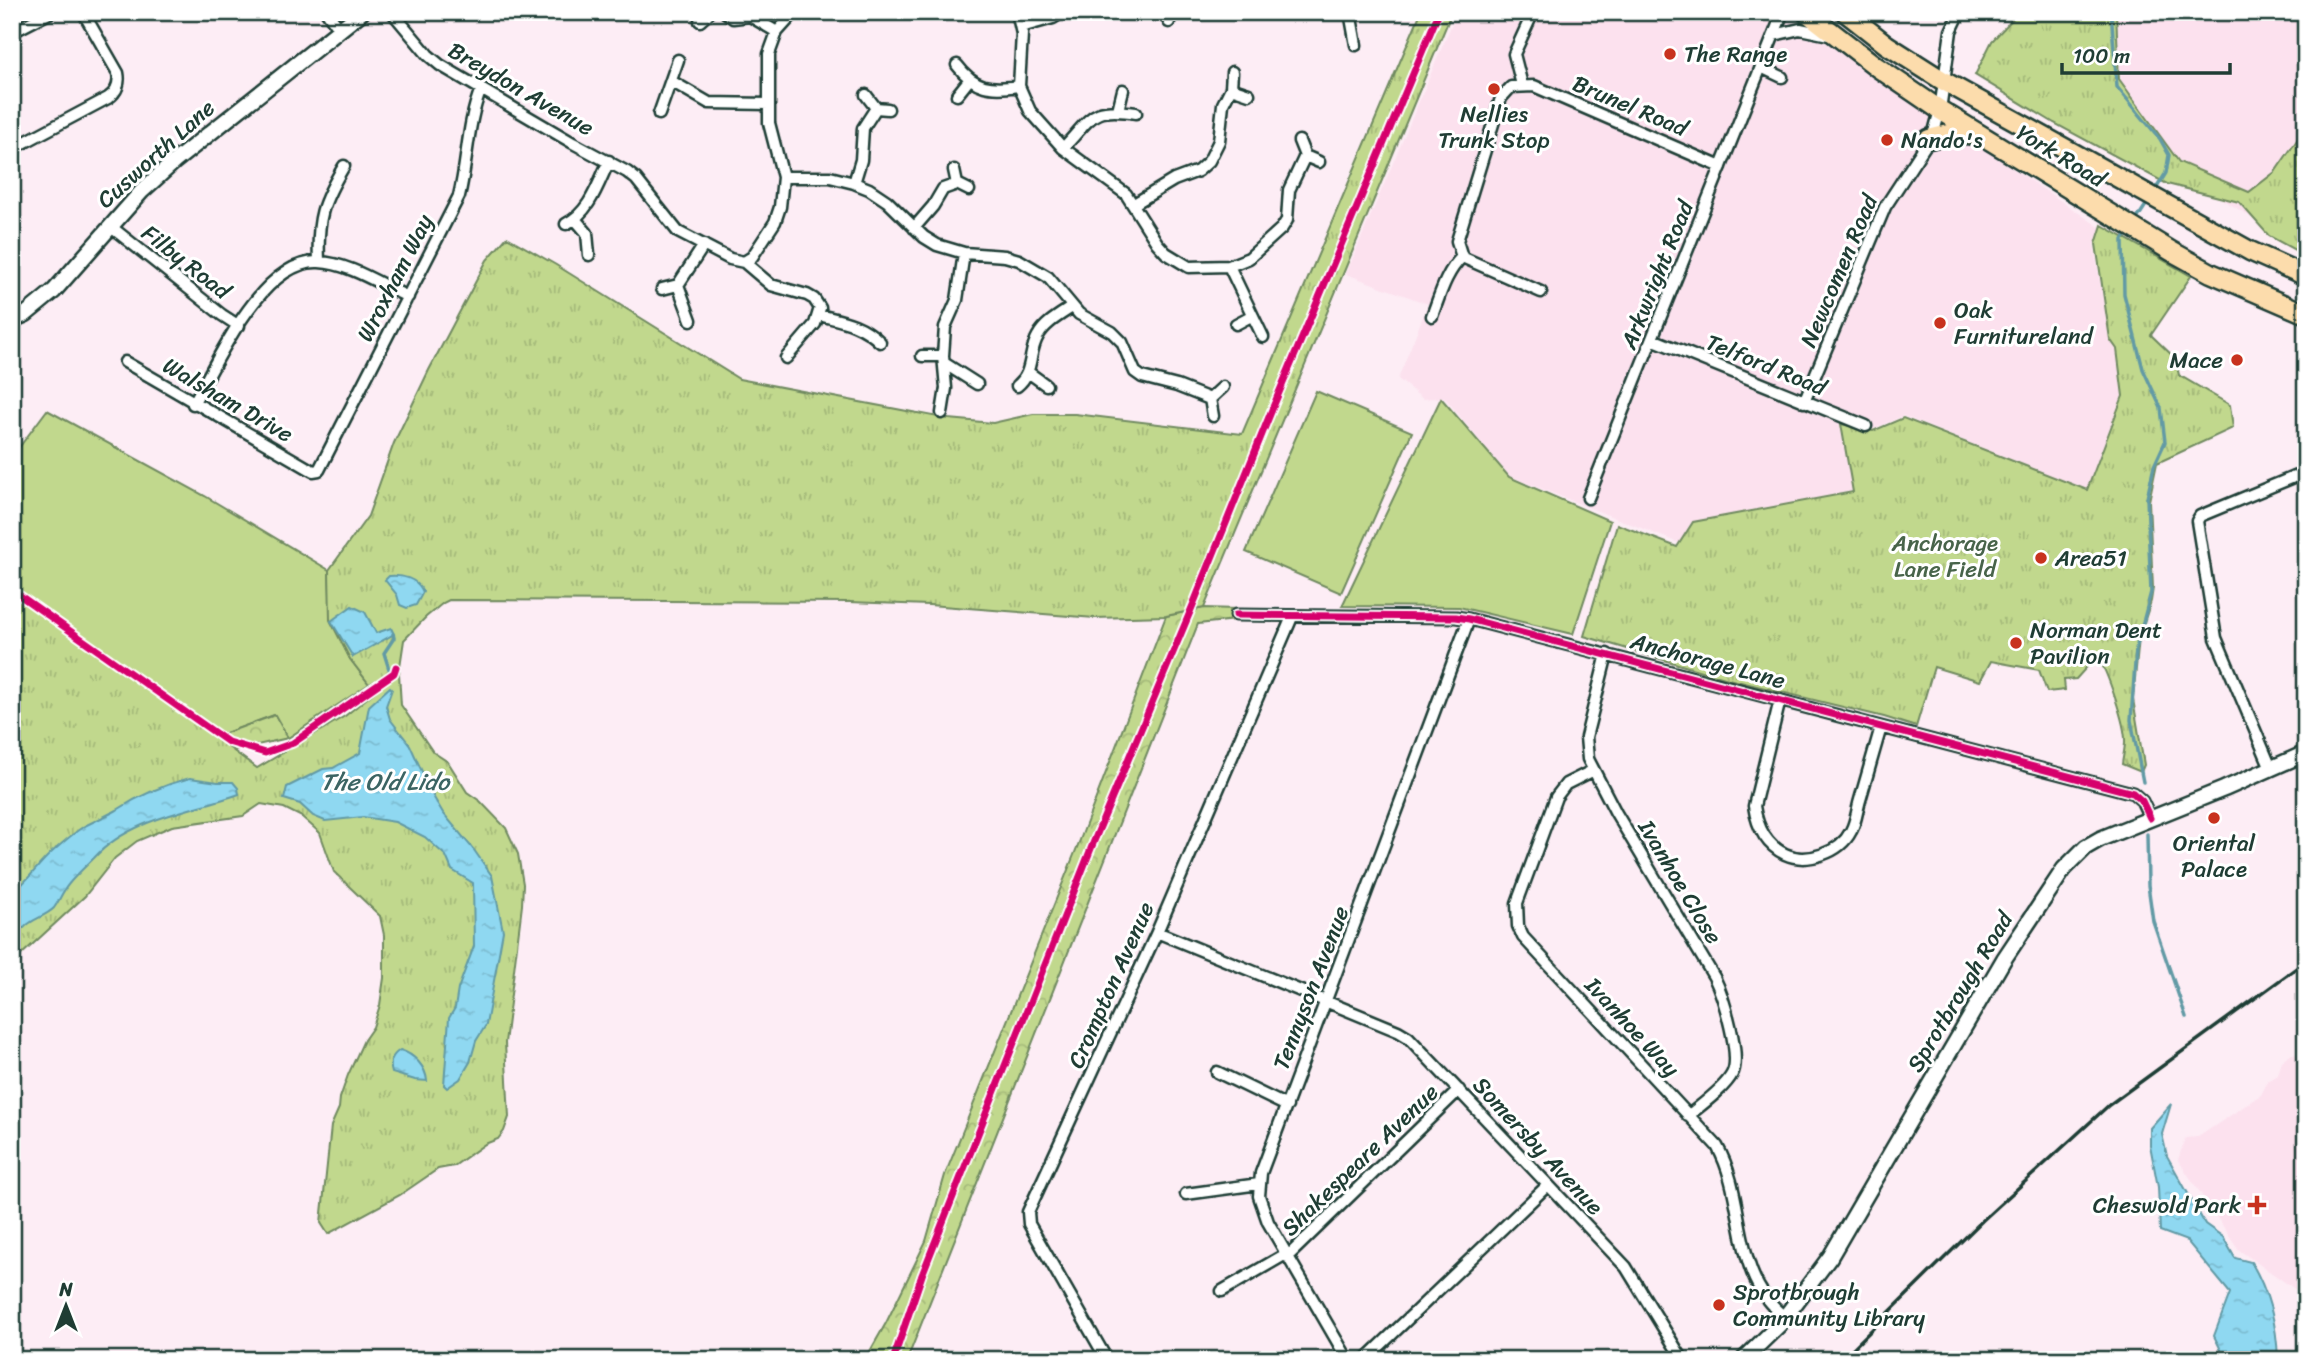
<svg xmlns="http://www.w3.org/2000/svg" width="2318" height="1372" font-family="Sriracha,sans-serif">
<defs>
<pattern id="forest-crowns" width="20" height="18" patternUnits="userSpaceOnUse" patternTransform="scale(1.75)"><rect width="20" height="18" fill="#c1d88d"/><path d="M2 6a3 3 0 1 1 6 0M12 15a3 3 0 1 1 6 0" fill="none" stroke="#a5ba7a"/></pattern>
<pattern id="park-tufts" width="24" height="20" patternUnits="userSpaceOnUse" patternTransform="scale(1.75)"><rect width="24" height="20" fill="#c1d88d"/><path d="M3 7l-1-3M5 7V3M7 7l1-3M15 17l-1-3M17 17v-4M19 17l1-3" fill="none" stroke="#a5ba7a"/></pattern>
<pattern id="water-ripples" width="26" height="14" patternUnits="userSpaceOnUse" patternTransform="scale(1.75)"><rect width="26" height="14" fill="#8fd8f1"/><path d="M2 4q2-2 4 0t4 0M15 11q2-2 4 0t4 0" fill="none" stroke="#7bbacf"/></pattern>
</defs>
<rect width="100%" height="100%" fill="#fdedf5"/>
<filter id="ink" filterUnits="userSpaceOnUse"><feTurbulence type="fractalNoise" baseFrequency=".0143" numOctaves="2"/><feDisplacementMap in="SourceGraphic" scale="14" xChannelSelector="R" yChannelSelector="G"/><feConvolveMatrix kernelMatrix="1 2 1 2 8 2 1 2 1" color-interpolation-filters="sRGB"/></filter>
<g filter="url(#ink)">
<path fill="#fce1ee" d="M1457 12H1786L1816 36 2101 228 2094 245 2110 339 2117 349 2123 396 2087 490 1903 416 1873 429 1840 424 1853 491 1692 522 1679 543 1509 476 1444 397 1423 399 1398 379 1428 304 1346 274Z
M2116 12H2306V251L2173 169 2121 80Z
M2292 1054 2306 1056V1297L2239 1250 2178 1160 2185 1138 2198 1137 2261 1095 2268 1081 2278 1075 2282 1061Z"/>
<path fill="#c1d88d" stroke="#708a60" stroke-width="2" d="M1316 391 1412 432 1341 593 1246 552Z
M1441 398 1509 477 1610 521 1573 634 1459 607 1342 606Z
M47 410 205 496 329 570 331 620 350 659 369 684 288 738 274 715 215 737 12 590V457Z
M2306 1327V1360H2294Z"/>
<path fill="url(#forest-crowns)" stroke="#708a60" stroke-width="2" d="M1204 608 1236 609 1235 620 1198 624 907 1360H865L886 1323 926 1241 945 1175 1080 840 1166 616Z
M275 715 288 738 235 750 232 757 215 737Z"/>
<path fill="url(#park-tufts)" stroke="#708a60" stroke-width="2" d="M1421 12H1452L1204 608 1166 616 1095 618 929 605 849 602 449 600 443 603 426 617 404 640 399 673 401 705 433 752 448 762 467 792 480 801 506 828 518 854 523 884 522 905 505 1043 509 1117 504 1131 498 1139 485 1144 454 1166 438 1169 400 1195 328 1234 321 1223 331 1126 339 1108 340 1098 348 1075 364 1040 373 1027 380 1005 384 978V935L380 916 334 872 320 833 302 817 284 808 261 804 243 816 172 826 137 841 115 858 85 896 21 955 12 951V597L16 592 257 768 345 716 398 673H388L369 684 350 659 330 620 329 570 368 516 394 443 429 370 487 260 507 237 556 265 739 379 949 419 993 423 1033 414H1075L1242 434Z
M2019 12H2116L2119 79 2179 162 2249 192 2275 172 2306 127V256L2269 236 2239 202 2167 184 2054 123 1975 75 1992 41Z
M2102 225 2191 276 2151 335 2175 358 2179 375 2230 405 2233 428 2157 463 2149 501 2153 588 2151 601 2139 638 2133 699 2144 765 2141 772 2122 764C2123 756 2125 749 2125 742 2126 726 2107 670 2098 658L2093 660 2076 679 2064 680 2065 690 2047 692 2039 670 1991 661 1980 681 1934 667 1916 727 1884 717 1728 679 1584 636 1617 524 1677 547 1693 522 1853 492 1841 424 1873 431 1903 418 2087 490 2123 396 2117 349 2110 339 2096 244Z"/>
<path fill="url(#water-ripples)" stroke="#629aa5" stroke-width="2" d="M389 576C402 575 417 578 423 592L416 605 407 608 400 605 397 595 385 580Z
M352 606 365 612 376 633 391 628 394 634 353 657 331 621Z
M390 687 392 689 386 706 390 719 410 745 433 796 443 813 474 850 492 876 503 931 486 1025 476 1041 470 1062 460 1079 447 1088 444 1085 449 1018 455 1008 458 989 474 946 473 883 452 870 446 856 425 837 395 822 363 817 325 821 313 816 300 804 284 799 287 787 323 769 333 768 360 753 369 706Z
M190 778 218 782H233L238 788 239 794C192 811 130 818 94 858 86 866 73 878 68 885 62 892 60 900 54 908 45 917 31 919 24 928L12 927V893C27 882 36 867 50 854 60 845 72 834 83 827 94 821 106 816 117 810 140 795 163 785 190 778Z
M400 1050C414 1054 426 1067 427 1081L415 1080 392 1073C389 1062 391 1056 400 1050Z
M2171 1104 2162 1134 2167 1156 2205 1224 2223 1237 2235 1258 2251 1262C2269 1292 2277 1325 2278 1360H2226L2214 1336 2230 1293 2187 1241 2160 1231 2158 1187 2150 1145V1128Z"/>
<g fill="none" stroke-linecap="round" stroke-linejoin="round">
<path stroke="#629aa5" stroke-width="3.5" d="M2111 12 2117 87 2160 139 2169 155 2166 173 2154 192
M2135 222 2148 202
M2129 231 2123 240 2124 294 2143 369 2161 408 2165 442 2154 466 2147 498 2151 592 2136 649 2131 720 2143 782
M389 669 384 653 394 638 393 634
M2147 834 2148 885 2153 921 2186 1017"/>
<defs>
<path id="street" d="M327 12 340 30
M392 12 428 55 440 65 573 143 627 172 636 179 678 232 730 259 744 262 771 285 807 295 814 299 820 308 815 324 786 358
M725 12 733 18 750 16 777 32
M1017 12 1022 34 1019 86 1030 111 1063 148 1126 194 1157 243 1166 253 1189 267 1229 266 1249 258 1282 228 1287 220 1289 190 1305 156
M1164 12 1169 22
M1350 12 1356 45
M700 21 710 12
M1021 27 1053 18 1062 12
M12 32 51 12
M1774 35 1800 29 1829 35
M957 65C975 89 991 90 1019 86
M1761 67 1782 77
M671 81 709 103 769 104
M1522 85 1514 54 1530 19
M1231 88 1249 94
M866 95 876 108 888 109
M957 95 969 80
M1118 110 1123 90
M659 114 678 60
M1299 141 1305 156 1319 162
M1063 148C1093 117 1090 106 1136 113
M12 149 108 98C117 92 120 83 118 73L83 12
M954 170 957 184 969 190
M783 177H830L854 183 869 189 887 201 924 237 937 245 964 253 1005 256 1019 260 1048 277 1079 314 1112 332 1122 342 1135 372 1142 377 1177 386 1210 399
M854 183 861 160 863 128 876 108
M1134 204 1174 180 1198 171 1209 161 1219 141 1223 104 1231 88 1232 72
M575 219 587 233 589 255
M566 224C590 212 598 184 609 161
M110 226 222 315 239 326
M914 228 933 206 943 189 957 184
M319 261C317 218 322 203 344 166
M744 262 752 257 775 222 780 207 783 177 769 123V54L777 32 795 12
M1229 266 1263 337
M678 285 704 245
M662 289 678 285 691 320
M1541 292 1462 257 1457 241 1501 98 1511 87 1534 86 1721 167
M819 315C843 321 862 324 880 342
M1432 316C1440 295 1446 272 1462 257
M1236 324 1251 316
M1652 339 1866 426
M922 356H943
M125 362 313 471 319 470 459 196C468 160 467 123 481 89
M944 363 977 384
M1028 372 1046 385
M1017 386C1034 373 1028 352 1038 336 1045 323 1060 315 1072 307
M1804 402 1885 207 1934 132 1940 110 1951 31 1960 12
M193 404C218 361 262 259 319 262 349 263 381 285 408 297
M942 413 946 388 943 356 945 327 957 300 964 253
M1213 416 1210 399 1223 387
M1588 498 1783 12
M1236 615 1456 617 1469 619 2133 793 2142 801 2150 818
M1607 654 1586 737 1588 759 1616 813 1714 977C1723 995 1742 1057 1732 1074 1725 1088 1701 1105 1688 1116
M1780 700 1754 806C1757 826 1766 845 1785 854 1807 864 1840 853 1851 831 1856 822 1857 810 1860 800 1867 776 1874 752 1881 727
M2271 768 2216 638 2197 521 2200 516 2306 472
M1592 771 1566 784 1556 797 1517 903 1518 926 1523 937 1717 1146C1748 1200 1730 1276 1785 1317
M1157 932 1398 1031 1408 1037 1626 1267 1683 1360
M1217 1072 1287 1106
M1186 1194 1259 1184
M1287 1257 1459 1090
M1222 1291 1286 1254
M1107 1360 1029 1224 1028 1212 1157 932 1292 617
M1348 1360 1268 1222 1259 1196 1261 1173 1469 619
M1365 1360 1548 1185"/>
<path id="secondary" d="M12 320 26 314 54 291 142 191 175 161 362 12
M1743 1360 1779 1325 1830 1257 2004 959 2064 869 2086 847 2100 839 2224 789 2306 753"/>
<path id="highway" d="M1806 12 1877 67 1940 110 2171 251 2211 273 2306 314
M1845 12 1887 45 1942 80 2250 251 2306 276
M1929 139 1953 133 1977 135"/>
</defs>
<use href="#street" stroke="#1f3d34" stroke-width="15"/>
<use href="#secondary" stroke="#1f3d34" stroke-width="19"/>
<use href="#highway" stroke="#1f3d34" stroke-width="23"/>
<use href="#street" stroke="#fff" stroke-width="10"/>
<use href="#secondary" stroke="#fff" stroke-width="14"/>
<use href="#highway" stroke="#fcdcac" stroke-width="18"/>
<path stroke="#1f3d34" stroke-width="3.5" d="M1841 1360 1983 1220 2109 1105 2306 961"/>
<defs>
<path id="cycleway" d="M12 590 228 742 265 753 293 743 394 673 396 667
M1236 615 1456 617 1469 619 2133 793 2142 801 2150 818
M893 1360 922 1275 1094 841 1193 605 1273 407 1439 12"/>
</defs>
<use href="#cycleway" stroke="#fff" stroke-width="11"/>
<use href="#cycleway" stroke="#d6006c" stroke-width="7"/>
</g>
</g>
<g fill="#c8321e" stroke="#fff" stroke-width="2.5">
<circle cx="1670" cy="54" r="7"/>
<circle cx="1494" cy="89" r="7"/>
<circle cx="1887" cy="140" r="7"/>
<circle cx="1940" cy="323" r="7"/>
<circle cx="2237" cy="360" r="7"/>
<circle cx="2041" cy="558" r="7"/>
<circle cx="2016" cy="643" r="7"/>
<circle cx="2214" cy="818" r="7"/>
<path d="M2253.5 1194.5h7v7h7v7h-7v7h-7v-7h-7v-7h7z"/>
<circle cx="1719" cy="1305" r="7"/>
</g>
<g text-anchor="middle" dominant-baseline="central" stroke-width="6" stroke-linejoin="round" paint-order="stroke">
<g font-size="23" fill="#1f3d34" stroke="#fff" text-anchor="start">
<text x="1684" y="54">The Range</text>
<text x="1494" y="114" text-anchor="middle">Nellies<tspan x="1494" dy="26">Trunk Stop</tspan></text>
<text x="1901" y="140">Nando's</text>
<text x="1954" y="310">Oak<tspan x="1954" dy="26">Furnitureland</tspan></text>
<text x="2223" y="360" text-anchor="end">Mace</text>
<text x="2055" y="558">Area51</text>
<text x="2030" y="630">Norman Dent<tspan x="2030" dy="26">Pavilion</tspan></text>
<text x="2214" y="843" text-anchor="middle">Oriental<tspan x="2214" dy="26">Palace</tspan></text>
<text x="2241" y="1205" text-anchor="end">Cheswold Park</text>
<text x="1733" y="1292">Sprotbrough<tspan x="1733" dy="26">Community Library</tspan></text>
</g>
<g font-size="23" fill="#1f3d34" stroke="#fff">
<text transform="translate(521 89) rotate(30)">Breydon Avenue</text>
<text transform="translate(1630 106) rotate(23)">Brunel Road</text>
<text transform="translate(156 154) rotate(-42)">Cusworth Lane</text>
<text transform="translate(2061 156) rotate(31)">York Road</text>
<text transform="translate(186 262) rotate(38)">Filby Road</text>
<text transform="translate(1839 271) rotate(-67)">Newcomen Road</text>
<text transform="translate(1657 275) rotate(-68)">Arkwright Road</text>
<text transform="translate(395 278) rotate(-63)">Wroxham Way</text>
<text transform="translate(1766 365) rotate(22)">Telford Road</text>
<text transform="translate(228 400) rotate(30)">Walsham Drive</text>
<text transform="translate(1708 661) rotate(15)">Anchorage Lane</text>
<text transform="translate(1680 882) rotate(59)">Ivanhoe Close</text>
<text transform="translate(1111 985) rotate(-66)">Crompton Avenue</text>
<text transform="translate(1311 988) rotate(-69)">Tennyson Avenue</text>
<text transform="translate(1960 992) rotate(-59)">Sprotbrough Road</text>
<text transform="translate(1632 1027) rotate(47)">Ivanhoe Way</text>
<text transform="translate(1538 1146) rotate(47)">Somersby Avenue</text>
<text transform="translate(1360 1160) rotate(-44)">Shakespeare Avenue</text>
</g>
<g font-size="23" fill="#48644a" stroke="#fff">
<text x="1945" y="543">Anchorage<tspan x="1945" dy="26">Lane Field</tspan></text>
</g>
<g font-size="24" font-style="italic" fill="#3b6463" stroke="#fff">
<text x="385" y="782">The Old Lido</text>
</g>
</g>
<rect width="2318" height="1372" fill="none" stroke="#fff" stroke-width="42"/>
<rect x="21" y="21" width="2276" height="1330" fill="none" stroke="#1f3d34" stroke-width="2.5" filter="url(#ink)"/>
<g transform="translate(66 1306)" stroke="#ffffff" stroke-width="5" paint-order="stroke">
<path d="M0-5L12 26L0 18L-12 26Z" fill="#1f3d34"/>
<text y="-10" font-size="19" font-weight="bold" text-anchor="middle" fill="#1f3d34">N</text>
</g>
<path d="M2062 63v10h168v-10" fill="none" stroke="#1f3d34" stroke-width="3.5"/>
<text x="2073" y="63" font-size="21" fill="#1f3d34" stroke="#ffffff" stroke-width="5" paint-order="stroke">100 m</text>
</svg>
